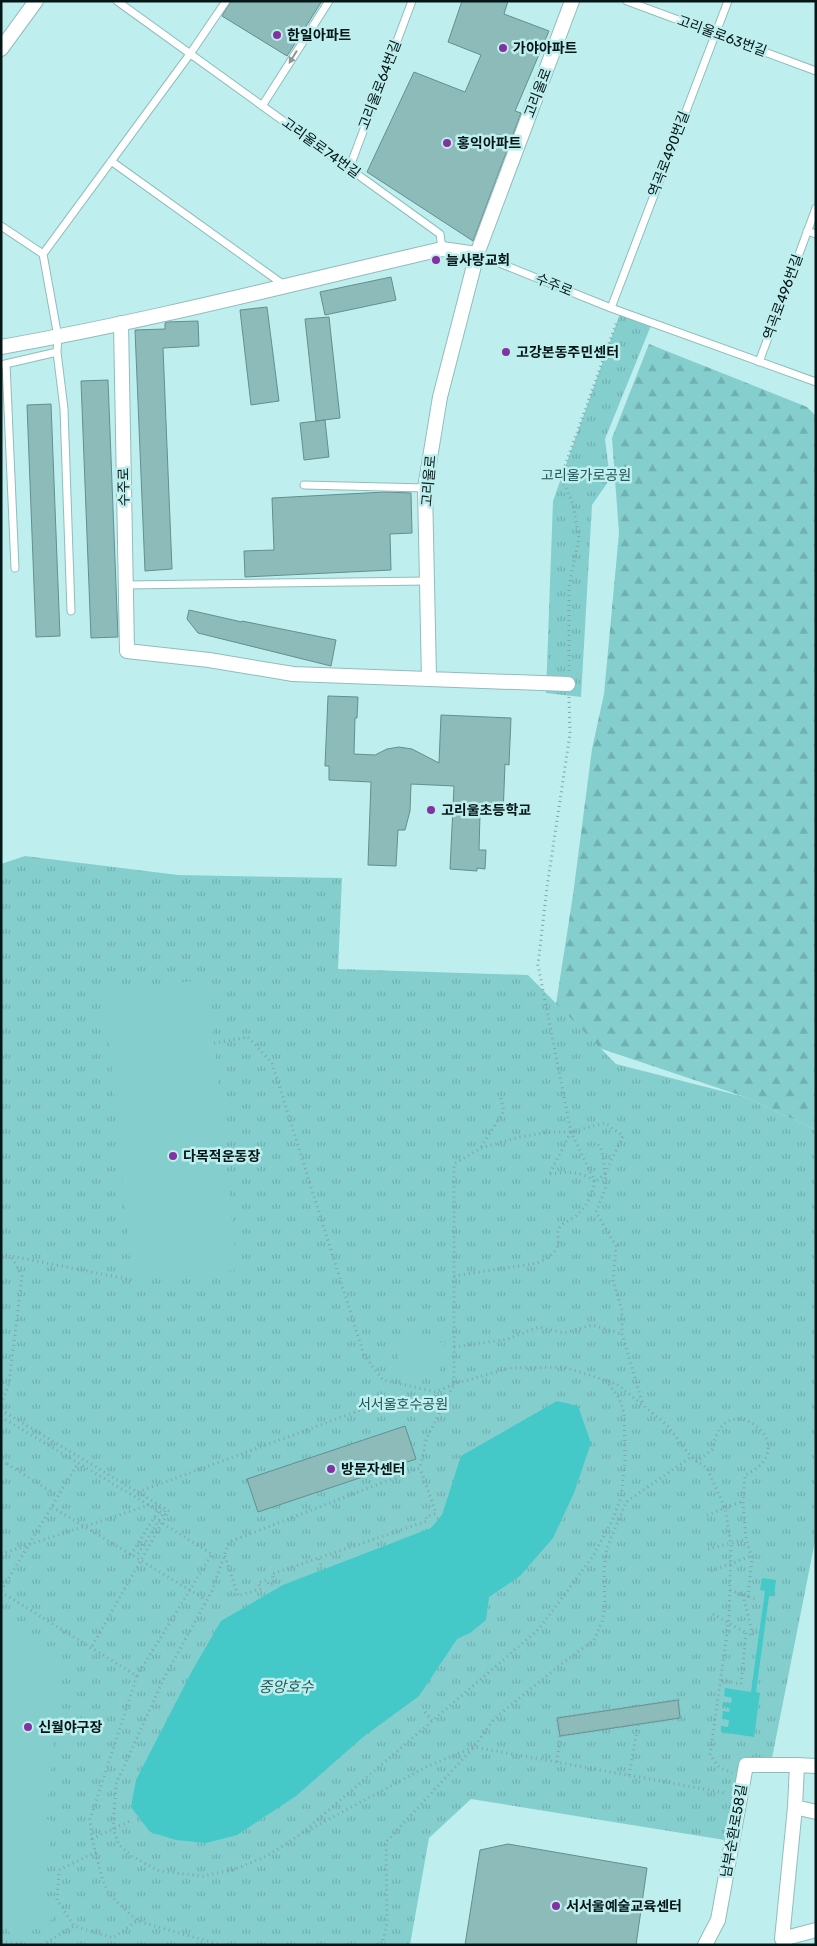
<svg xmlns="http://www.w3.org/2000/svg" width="817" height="1946" font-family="Rubik,'Noto Sans KR',sans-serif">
<defs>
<pattern id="forest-firs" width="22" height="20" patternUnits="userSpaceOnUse" patternTransform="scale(1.25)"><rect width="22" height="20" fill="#85cece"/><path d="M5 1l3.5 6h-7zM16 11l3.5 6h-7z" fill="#71b0b0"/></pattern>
<pattern id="park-tufts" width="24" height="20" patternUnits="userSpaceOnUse" patternTransform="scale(1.25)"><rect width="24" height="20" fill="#85cece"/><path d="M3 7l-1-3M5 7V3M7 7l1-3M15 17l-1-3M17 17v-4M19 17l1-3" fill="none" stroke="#71b0b0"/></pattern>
</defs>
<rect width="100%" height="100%" fill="#bfeeee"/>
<path fill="url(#forest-firs)" d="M649 344 807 407 816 416V1130L745 1097 599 1048 556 1004 573 895 592 749 604 694 619 533 612 438Z"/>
<path fill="url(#park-tufts)" d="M621 311 652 323 605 439 610 479 592 505 581 697 546 693 553 501Z
M25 856 178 875 342 878 338 969 528 975 616 1064 745 1097 816 1130V1536L772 1758 750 1757 743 1769 731 1841 471 1799 429 1838 410 1945H1V864Z"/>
<path fill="#85cece" d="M208 980 237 1270 132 1280 104 989Z
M403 1335 445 1343 438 1380 396 1371Z
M1 1617 63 1657 46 1819 53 1821 48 1857 43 1858 41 1900 54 1918 15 1941 6 1926 1 1924Z"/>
<path fill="#44c8c8" d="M557 1401 578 1406 591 1443 574 1493 553 1538 520 1576 489 1597 486 1620 470 1633 457 1639 419 1696 363 1737 296 1796 237 1835 206 1843 176 1840 150 1832 131 1807 136 1780 192 1671 221 1621 283 1585 431 1528 442 1515 461 1456Z
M762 1578 776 1580 774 1596H769L756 1692 760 1693 754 1737 721 1732V1726L728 1727 729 1720 722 1719 723 1711 729 1712 730 1708 723 1706V1702L731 1703 732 1698 724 1696 725 1688 751 1692 765 1591 760 1590Z"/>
<path fill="#8dbbba" stroke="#628f8f" d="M231 1H322L287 56 222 16Z
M462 1H508L504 14 549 31 515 111 521 113 473 241 367 172 414 72 465 92 481 55 448 42Z
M391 277 396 300 325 315 320 292Z
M267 307 279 401 251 405 240 310Z
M329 317 340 418 316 421 305 319Z
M198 321 199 346 163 348 172 569 145 571 135 330 165 329V323L167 322Z
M108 380 118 637 91 638 81 381Z
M51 404 60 636 36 637 27 405Z
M325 420 329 457 304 460 300 423Z
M385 492 411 493 412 533 390 534 391 570 245 577 244 551 274 550 272 498Z
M189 610 242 622V621L336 640 331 666 198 633 187 619Z
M328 696 358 697 357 718H355L354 754 375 755 387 749 399 747 412 749 439 763 441 715 511 718 509 765 505 764 503 815 480 814 479 850H486L485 869 477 868V871L450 869 454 786 411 784 410 811 405 830H398L396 866 368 865 371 782 329 780V766H325Z
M405 1426 416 1459 258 1512 247 1479Z
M678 1700 680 1718 560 1736 557 1718Z
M508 1844 647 1868 636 1945H465L480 1850Z"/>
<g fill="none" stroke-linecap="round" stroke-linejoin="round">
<defs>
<path id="lane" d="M117 1 440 234 442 249
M627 1 816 71
M262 106 329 1
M111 161 284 285
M349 169 412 1
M1 226 43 254
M807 231 816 234
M43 254 58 337 57 352 64 409 71 611
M43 254 190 54 226 1
M477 254 611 308 816 382
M611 308 728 1
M759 362 816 208
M6 364 15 568
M1 365 57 352
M304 485 425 488
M126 585 427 581"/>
<path id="street" d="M1 49 36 1
M121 323 127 651 209 660 293 674 568 684
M1 347C149 321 295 283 442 249L477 254
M429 679 425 488 440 397 477 254 572 1
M797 1765 795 1807 782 1939 816 1930
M795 1807 816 1812
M705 1945 718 1920 746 1765H797L816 1766"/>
</defs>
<use href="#lane" stroke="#8fbdbc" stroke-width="9"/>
<use href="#street" stroke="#8fbdbc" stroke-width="16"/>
<path stroke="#80a6a6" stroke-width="3" stroke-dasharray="1 4" stroke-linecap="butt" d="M569 671V586L579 538 573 504 561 477 617 321
M214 1043 248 1037 272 1063 364 1355 383 1380 436 1392 454 1384 510 1368 564 1367 617 1384 667 1425 691 1457 707 1468 725 1508 731 1546 729 1619 710 1755 719 1767 732 1773
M481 1147 504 1111 500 1094
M550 1173 571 1132
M550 1174C567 1172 581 1170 595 1182L605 1174 602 1150 597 1143
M1 1254 11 1256
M454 1276 537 1263C547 1259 560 1252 558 1238 558 1234 557 1232 560 1227 563 1223 568 1221 573 1218 586 1209 591 1197 595 1182L571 1132 538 965 547 887 570 734 569 697
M454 1347 508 1339 539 1327 564 1333 592 1325 622 1334
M606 1380 619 1398 624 1414 625 1460 621 1498 612 1521 593 1556 539 1629 301 1834 267 1856 233 1870 203 1876 159 1871 132 1856 119 1845 113 1829 116 1784 164 1678 212 1591 229 1542 420 1468 426 1440 454 1384V1164L481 1148 519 1137 551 1132H571L605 1123 623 1136 605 1174 606 1187 596 1212 616 1246 613 1281 622 1310V1334L643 1405
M1 1404 9 1384 22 1276 11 1256 132 1280
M1 1410 169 1511 91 1648
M1 1417 167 1516
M1 1461 7 1464
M696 1462 713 1449C721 1381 809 1446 745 1475L743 1503 746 1539 752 1559 748 1596 743 1595 753 1636 746 1633 741 1684 720 1680
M138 1492 388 1400 433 1404 436 1392
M52 1507 203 1598
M707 1515 743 1501
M708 1549 746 1539
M138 1554 166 1509
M131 1555 161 1506
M225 1556 238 1596 261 1589 258 1583 267 1580 269 1585 275 1583 272 1574 427 1521 426 1517 436 1513 420 1468
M319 1559 322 1568
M711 1571 751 1556
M730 1590 756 1599
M1 1591 78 1463
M1 1592 137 1676 90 1819 92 1839 103 1881 109 1894 137 1921 222 1945
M713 1614 746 1633
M678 1700 680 1718 560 1736 557 1718Z
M425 1712 432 1721
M557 1762 560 1736
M629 1775 638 1725
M307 1831 428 1766 474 1747 726 1793
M92 1839 132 1820
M96 1852 59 1870 57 1900 74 1926 113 1938 137 1921
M1 1941 23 1945
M42 1945 74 1926
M382 1945 387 1923 386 1842 474 1747 494 1719 560 1665 594 1640 602 1622 605 1607 604 1569 607 1548 626 1502 691 1457"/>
<use href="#lane" stroke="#fff" stroke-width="7"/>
<use href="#street" stroke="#fff" stroke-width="14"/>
<path stroke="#80a6a6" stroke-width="3" stroke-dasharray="1 4" stroke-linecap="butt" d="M7 1464 58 1496
M1 1554 149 1505
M137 1676 212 1554 154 1518"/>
</g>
<defs><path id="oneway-solid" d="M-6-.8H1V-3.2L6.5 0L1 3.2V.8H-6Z" transform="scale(1.25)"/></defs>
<use fill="#8e9696" href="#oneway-solid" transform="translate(293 57) rotate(122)"/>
<g fill="#8332a1" stroke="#bfeeee" stroke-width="2">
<circle cx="277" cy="35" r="5"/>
<circle cx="503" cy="48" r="5"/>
<circle cx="447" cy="143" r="5"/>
<circle cx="436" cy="260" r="5"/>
<circle cx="506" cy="352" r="5"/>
<circle cx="431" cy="810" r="5"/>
<circle cx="173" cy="1156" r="5"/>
<circle cx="331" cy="1469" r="5"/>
<circle cx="28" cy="1727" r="5"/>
<circle cx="556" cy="1906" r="5"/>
</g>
<g text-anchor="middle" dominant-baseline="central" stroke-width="5" stroke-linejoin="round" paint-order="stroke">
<g font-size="14" font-weight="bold" fill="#041616" stroke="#bfeeee" text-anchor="start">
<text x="287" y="35">한일아파트</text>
<text x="513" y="48">가야아파트</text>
<text x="457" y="143">홍익아파트</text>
<text x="446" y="260">늘사랑교회</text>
<text x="516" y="352">고강본동주민센터</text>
<text x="441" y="810">고리울초등학교</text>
<text x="183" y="1156">다목적운동장</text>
<text x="341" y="1469">방문자센터</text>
<text x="38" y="1727">신월야구장</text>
<text x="566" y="1906">서서울예술교육센터</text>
</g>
<g font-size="14" fill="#041616" stroke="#bfeeee">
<text transform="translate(722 36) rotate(20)">고리울로63번길</text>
<text transform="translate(380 85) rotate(-69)">고리울로64번길</text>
<text transform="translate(538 93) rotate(-69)">고리울로</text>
<text transform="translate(321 148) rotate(36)">고리울로74번길</text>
<text transform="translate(669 154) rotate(-69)">역곡로490번길</text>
<text transform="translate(554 285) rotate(22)">수주로</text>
<text transform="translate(783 297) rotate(-70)">역곡로496번길</text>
<text transform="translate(429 481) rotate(-85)">고리울로</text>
<text transform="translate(124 487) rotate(-91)">수주로</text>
<text transform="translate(734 1831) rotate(-80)">남부순환로58길</text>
</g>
<g font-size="14" fill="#215757" stroke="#bfeeee">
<text x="586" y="475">고리울가로공원</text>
<text x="403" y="1404">서서울호수공원</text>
</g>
<g font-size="15" font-style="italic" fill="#255b5b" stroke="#bfeeee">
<text x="286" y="1687">중앙호수</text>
</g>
</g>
<rect width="817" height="1946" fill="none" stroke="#041616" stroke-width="5"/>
</svg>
